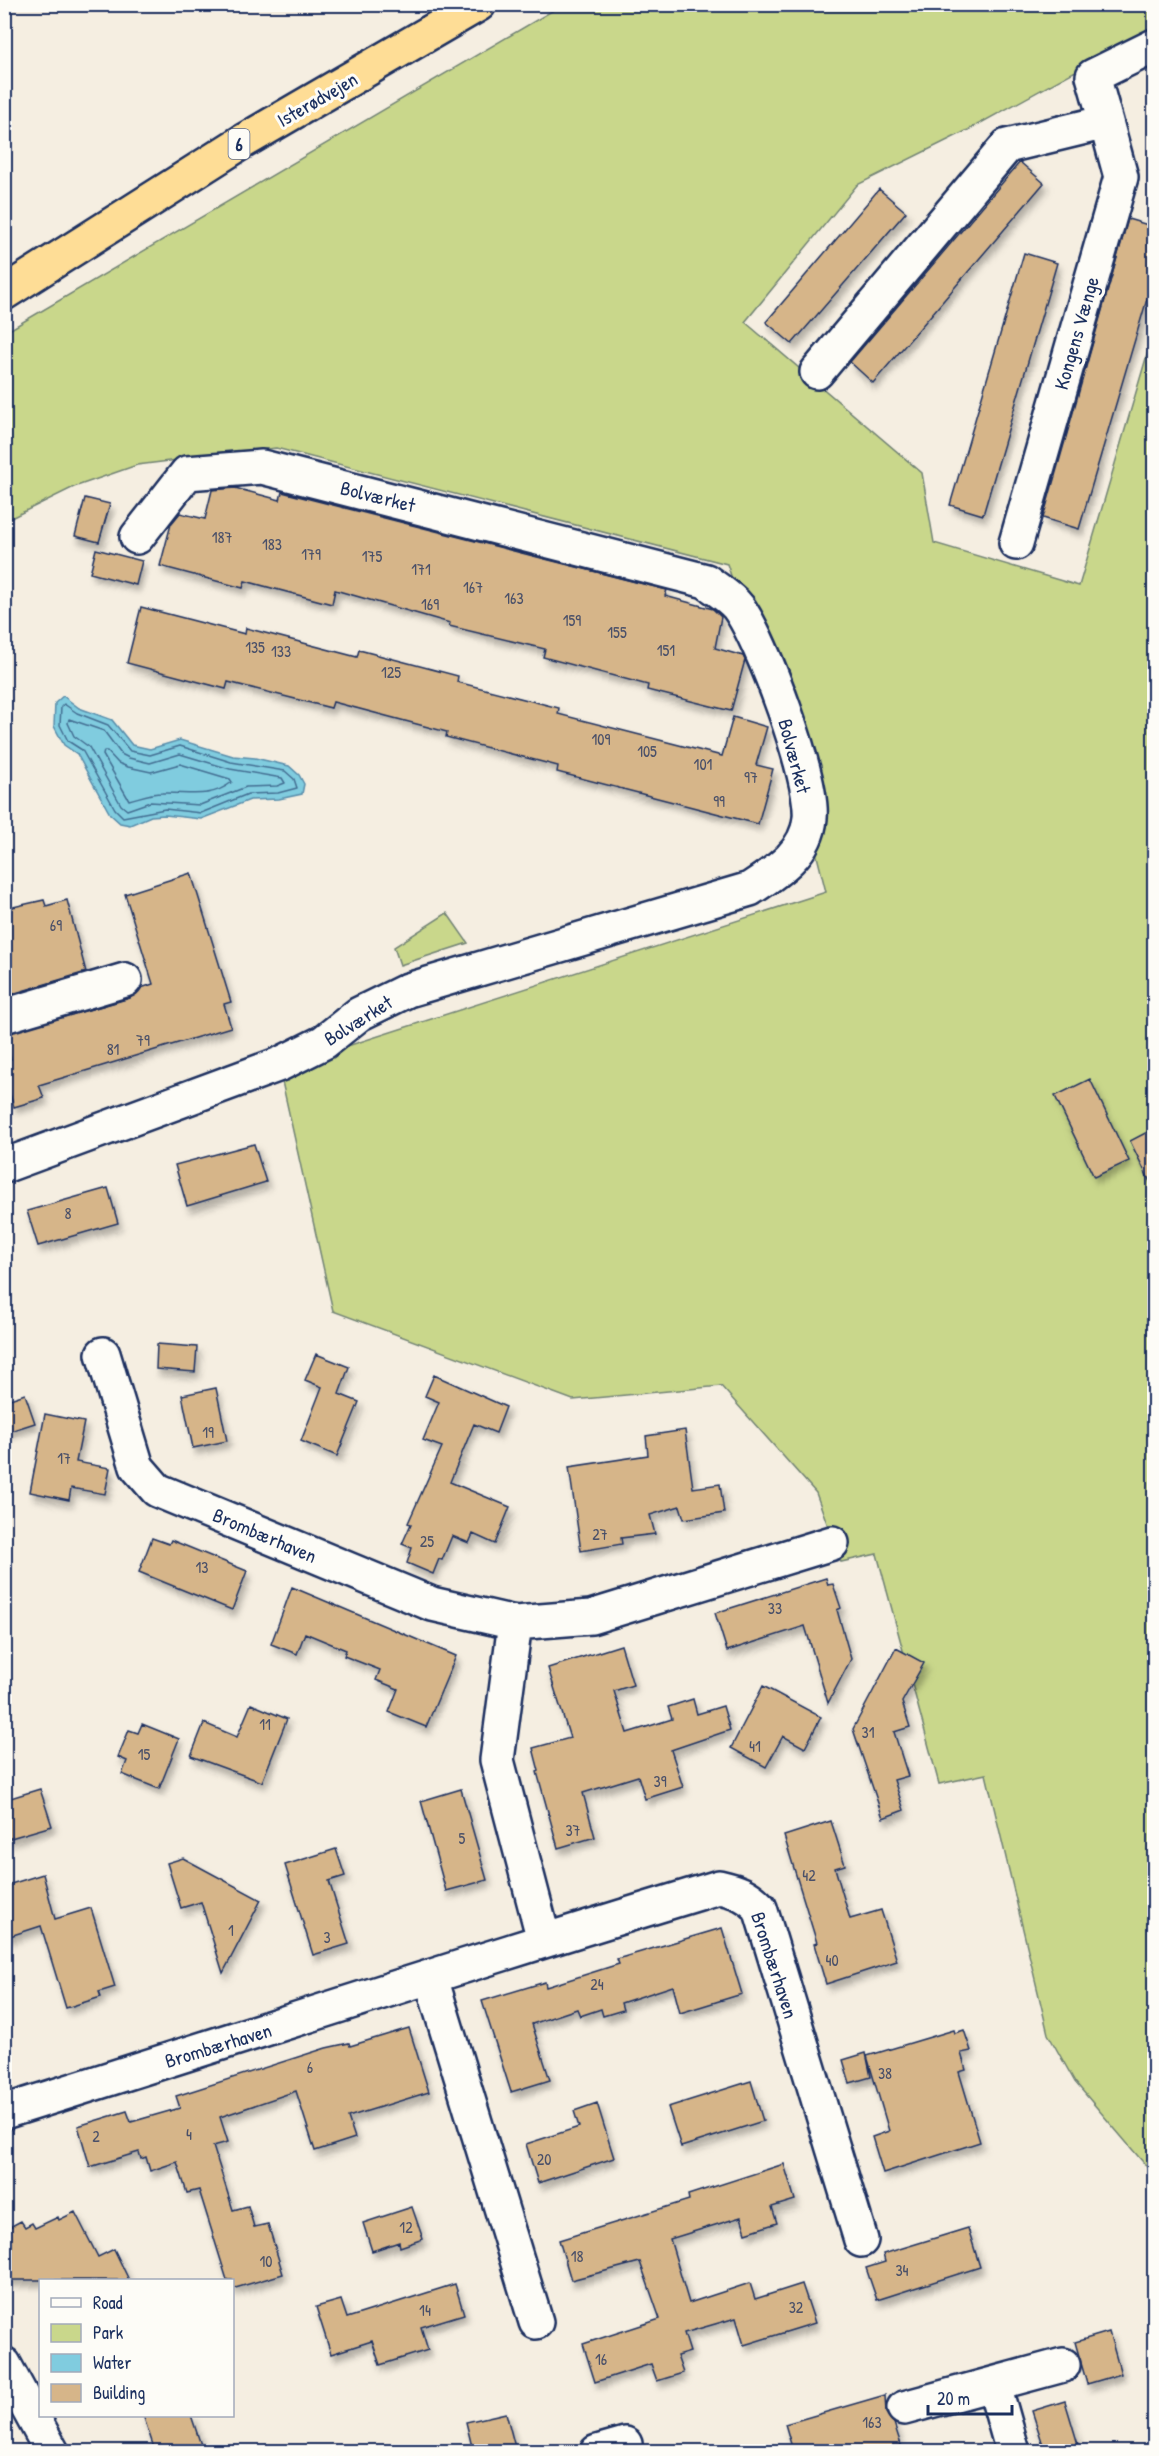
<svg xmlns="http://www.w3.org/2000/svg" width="1159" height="2456" font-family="'Patrick Hand',sans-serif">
<defs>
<filter id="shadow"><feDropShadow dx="3.5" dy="6" stdDeviation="3" flood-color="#0004"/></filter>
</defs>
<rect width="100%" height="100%" fill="#f5eee1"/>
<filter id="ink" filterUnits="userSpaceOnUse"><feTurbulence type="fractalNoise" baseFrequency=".0167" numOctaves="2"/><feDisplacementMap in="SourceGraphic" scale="12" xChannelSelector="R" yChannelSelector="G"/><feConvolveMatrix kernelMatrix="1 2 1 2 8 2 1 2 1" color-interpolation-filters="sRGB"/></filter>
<g filter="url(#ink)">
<path fill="#c9d78b" stroke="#728374" stroke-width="1.5" d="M562 5H1154V28L968 130 857 185 745 322 922 473 934 543 1079 586 1154 331V2175L1075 2082 1048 2034 986 1774 939 1784 877 1554 841 1562 816 1493 721 1386 573 1400 333 1311 279 1068 826 892 791 752 727 564 276 448 137 465 74 487 5 521 4 333Z
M447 913 468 943 400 965 394 947Z"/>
<path fill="#80ccdf" stroke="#588dab" stroke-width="1.5" d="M63 696 79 708 112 720 132 745 150 749 180 740 233 756 255 758 289 766 299 775 304 784 302 794 279 799 250 800 201 819 165 815 151 816 130 825 120 823 110 814 77 754 64 745 54 726 55 703Z"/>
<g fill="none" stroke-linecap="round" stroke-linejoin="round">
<path stroke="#436e92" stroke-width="1.5" d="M64 704 77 713 108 725 130 751 150 755 180 746 231 762 285 771 294 779 297 788 278 793 248 794 201 813 165 809 123 817 115 809 82 750 68 741 60 725 61 707Z
M69 719 104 731 121 754 129 758 150 763 180 754 230 769 282 778 285 783 277 786 246 787 200 805 150 802 127 810 121 805 89 747 74 736 68 723Z
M104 751H107L118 763 128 767 151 772 180 764 230 779 232 782C209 800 188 792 162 793 150 793 141 797 129 800L103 755Z"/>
</g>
<path fill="#d6b589" stroke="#1b2f5e" stroke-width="1.5" filter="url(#shadow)" d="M1020 162 1044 183 873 383 850 362Z
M879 189 906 212 792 344 766 322Z
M1128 219 1155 227V272L1079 529 1043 518Z
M1024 253 1057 263 983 515 950 505Z
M235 488 280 500 282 492 667 590 665 596 713 609 721 617 715 648 743 656 745 660 731 711 647 690 648 685 543 657 545 649 449 626 450 623 335 590 332 604 245 581 243 588 160 566 171 524 180 513 205 519 212 490Z
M85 498 110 504 99 542 75 536Z
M96 549 142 561 136 585 90 573Z
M141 607 245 634 246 628 357 657 359 650 458 676 457 682 559 708 558 714 722 756 733 717 767 727 756 765 773 769 758 824 557 772 558 766 446 737 447 732 333 702 331 708 228 682 226 689 127 663Z
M191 873 231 1002 224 1004 231 1027 39 1085 44 1098 14 1107 4 1075V1061L11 1059 4 1034 130 998 141 988 153 984 125 894Z
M44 900 46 906 67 900 86 972 12 994 4 967V909Z
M1090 1079 1129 1161 1094 1177 1055 1096Z
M1155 1128V1192L1130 1141Z
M254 1144 266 1182 187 1206 175 1165Z
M108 1188 118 1223 38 1246 27 1211Z
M157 1344 197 1347 195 1372 156 1369Z
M316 1354 349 1367 339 1394 359 1402 337 1456 301 1441 322 1387 305 1380Z
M434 1375 506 1407 496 1433 474 1424 450 1482 510 1507 495 1544 473 1534 469 1543 452 1536 442 1560 439 1559 433 1574 407 1563 412 1548 402 1544 411 1524 408 1523 442 1447 423 1440 439 1402 425 1396Z
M216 1388 227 1441 193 1448 182 1395Z
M25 1394 35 1423 4 1433V1401Z
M45 1414 84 1422 76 1462 110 1468 105 1494 71 1488 69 1500 30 1492Z
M685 1430 693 1488 720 1484 724 1513 684 1519 680 1506 650 1515 655 1534 621 1538 622 1544 581 1551 569 1467 648 1455 646 1436Z
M152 1538 169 1544 171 1540 247 1571 232 1610 139 1572Z
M826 1578 828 1585 833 1584 841 1608 837 1610 851 1659 828 1703 805 1626 727 1651 715 1613Z
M292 1587 456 1656 426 1727 389 1712 398 1689 376 1680 380 1670 344 1656 346 1650 305 1633 297 1654 271 1644Z
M621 1645 633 1685 614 1691 627 1733 672 1719 668 1707 693 1699 697 1714 723 1706 730 1730 671 1750 683 1787 645 1799 638 1776 583 1793 595 1837 558 1848 537 1772 539 1771 533 1748 570 1738 548 1668Z
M896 1648 924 1663 902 1702 910 1727 894 1732 908 1776 894 1780 904 1810 883 1818 853 1729Z
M763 1686 821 1717 805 1748 783 1736 766 1767 731 1748Z
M251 1704 287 1719 262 1782 191 1756 204 1723 237 1737Z
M142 1724 179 1739 159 1789 122 1774 127 1761 118 1757 129 1730 138 1733Z
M40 1789 52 1826 4 1840V1800Z
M461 1789 487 1880 446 1891 421 1801Z
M831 1821 845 1865 835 1868 850 1919 881 1910 897 1961 826 1984 814 1944 817 1943 784 1836Z
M336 1849 345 1876 329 1881 349 1944 313 1955 285 1865Z
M183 1858 261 1900 223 1973 201 1902 181 1908 167 1863Z
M43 1874 55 1919 91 1908 115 1987 99 1992 101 1997 66 2008 41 1926 4 1938V1886Z
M722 1928 742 1994 680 2013 673 1986 621 2003 623 2010 603 2016 601 2009 580 2016 577 2009 532 2024 550 2080 511 2092 482 2001 545 1982 546 1987 619 1964 617 1959Z
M409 2028 429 2092 348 2117 355 2138 315 2151 296 2091 220 2117 228 2142 213 2146 233 2210 248 2206 254 2227 268 2224 283 2274 232 2289V2280H227L199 2190 187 2193 177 2162 150 2171 146 2157 141 2159 139 2152 90 2167 78 2126 127 2111 131 2122 180 2108 176 2096 326 2048 349 2043 350 2046Z
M954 2030 955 2033 964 2030 971 2051 961 2053 966 2070 959 2072 980 2142 883 2173 872 2137 889 2131 867 2056Z
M866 2053 871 2077 850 2083 843 2060Z
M751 2081 763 2121 681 2147 668 2107Z
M597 2103 614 2158 538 2183 526 2144 579 2127 574 2111Z
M784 2164 795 2200 772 2207 777 2223 746 2233 741 2217 670 2239 689 2303 750 2283 755 2299 802 2284 815 2323 744 2345 736 2318 684 2333 690 2352 677 2356 683 2373 657 2381 651 2364 595 2382 583 2344 660 2319 640 2262 571 2280 559 2240 689 2200 688 2195Z
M412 2207 423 2239 400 2247 399 2242 372 2251 363 2223Z
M75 2212 98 2257 114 2249 129 2280H4V2230L21 2221 25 2227 32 2223 35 2228 58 2217 59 2220Z
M968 2228 980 2267 877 2300 866 2268 885 2262 883 2254Z
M455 2284 464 2314 421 2327 428 2350 380 2365 372 2341 331 2354 316 2307 341 2300 347 2318Z
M1109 2332 1121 2374 1087 2384 1075 2342Z
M885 2395 886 2413 894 2423 903 2451H793L785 2424Z
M1065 2401 1080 2451H1045L1032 2411Z
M506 2413 516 2451H473L466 2422Z
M143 2415H191L203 2451H155Z"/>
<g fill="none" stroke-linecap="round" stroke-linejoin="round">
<defs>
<path id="minor" d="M817 372 1007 146 1106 122 1093 76 1154 46
M1016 543 1121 177 1106 122
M4 1016 125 980
M4 1166 280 1064 324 1042 359 1014 408 990 750 889C776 872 807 853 810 818 814 780 762 639 738 607 730 597 716 589 706 581L262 467 187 473 137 537
M103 1354 137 1467 157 1490 432 1604 515 1623 591 1617 832 1543
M515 1623 497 1760 544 1940
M431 1978 536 2322
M4 2112C243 2037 480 1959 719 1887 737 1891 748 1895 760 1908L861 2240
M4 2364 52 2452
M994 2385 1013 2452
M904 2408 1063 2365
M597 2452 625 2444"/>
<path id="highway" d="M4 293 242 142 479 4"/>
</defs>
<use href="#minor" stroke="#1b2f5e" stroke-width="38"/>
<use href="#highway" stroke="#1b2f5e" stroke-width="38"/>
<use href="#minor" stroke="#fdfcf7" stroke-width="33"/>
<use href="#highway" stroke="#fedd96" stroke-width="33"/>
</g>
</g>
<g text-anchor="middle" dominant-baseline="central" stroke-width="6" stroke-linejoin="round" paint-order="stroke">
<g font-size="16" fill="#4a5069">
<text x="222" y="537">187</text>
<text x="272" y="544">183</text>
<text x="311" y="554">179</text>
<text x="372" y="556">175</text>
<text x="421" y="569">171</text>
<text x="473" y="587">167</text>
<text x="514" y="598">163</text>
<text x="430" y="604">169</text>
<text x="572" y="620">159</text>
<text x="617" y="632">155</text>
<text x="255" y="647">135</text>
<text x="666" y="650">151</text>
<text x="281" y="651">133</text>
<text x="391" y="672">125</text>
<text x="601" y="739">109</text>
<text x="647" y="751">105</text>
<text x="703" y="764">101</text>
<text x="751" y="777">97</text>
<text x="719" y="801">99</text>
<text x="56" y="925">69</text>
<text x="143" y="1040">79</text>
<text x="113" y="1049">81</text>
<text x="68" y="1213">8</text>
<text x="208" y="1432">19</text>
<text x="64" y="1458">17</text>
<text x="600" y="1534">27</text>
<text x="427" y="1541">25</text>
<text x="202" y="1567">13</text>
<text x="775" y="1608">33</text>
<text x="265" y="1724">11</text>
<text x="868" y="1732">31</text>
<text x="755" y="1746">41</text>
<text x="144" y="1754">15</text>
<text x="660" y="1781">39</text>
<text x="573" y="1830">37</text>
<text x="462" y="1838">5</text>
<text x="809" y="1875">42</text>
<text x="231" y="1930">1</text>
<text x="327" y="1937">3</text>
<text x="832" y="1960">40</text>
<text x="597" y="1984">24</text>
<text x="310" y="2067">6</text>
<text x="885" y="2073">38</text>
<text x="189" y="2134">4</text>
<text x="96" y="2136">2</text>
<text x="544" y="2159">20</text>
<text x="406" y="2227">12</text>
<text x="577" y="2256">18</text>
<text x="266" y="2261">10</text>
<text x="902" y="2270">34</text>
<text x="796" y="2307">32</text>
<text x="425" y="2310">14</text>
<text x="601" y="2359">16</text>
<text x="872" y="2422">163</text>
</g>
<rect fill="#fdfcf7" stroke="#5f6c8c" stroke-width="1.5" x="228.5" y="129" width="21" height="30" rx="4.5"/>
<g font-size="18" font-weight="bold" fill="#1b2f5e">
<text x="239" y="144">6</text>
</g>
<g font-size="20" fill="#1b2f5e" stroke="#fdfcf7">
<text transform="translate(317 99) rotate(-30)">Isterødvejen</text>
<text transform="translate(1076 333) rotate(-74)">Kongens Vænge</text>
<text transform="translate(378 496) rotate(14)">Bolværket</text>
<text transform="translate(795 756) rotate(75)">Bolværket</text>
<text transform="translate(358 1020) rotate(-32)">Bolværket</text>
<text transform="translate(265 1535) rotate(23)">Brombærhaven</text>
<text transform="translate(775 1965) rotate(72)">Brombærhaven</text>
<text transform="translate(218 2045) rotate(-17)">Brombærhaven</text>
</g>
</g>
<rect width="1159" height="2456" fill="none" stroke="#fdfcf7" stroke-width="24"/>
<rect x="12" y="12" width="1135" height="2432" fill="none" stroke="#1b2f5e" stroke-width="2" filter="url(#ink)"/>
<rect x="39" y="2279" width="195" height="138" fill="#fdfcf7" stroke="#a3aaba" stroke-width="1.5"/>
<rect x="51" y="2298" width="30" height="9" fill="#fdfcf7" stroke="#a3aaba" stroke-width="1.5"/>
<text x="93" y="2309" font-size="18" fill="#1b2f5e">Road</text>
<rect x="51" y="2324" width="30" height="18" fill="#c9d78b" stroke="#a3aaba" stroke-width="1.5"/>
<text x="93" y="2339" font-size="18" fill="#1b2f5e">Park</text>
<rect x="51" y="2354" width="30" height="18" fill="#80ccdf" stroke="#a3aaba" stroke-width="1.5"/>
<text x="93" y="2369" font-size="18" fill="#1b2f5e">Water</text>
<rect x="51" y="2384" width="30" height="18" fill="#d6b589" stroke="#a3aaba" stroke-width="1.5"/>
<text x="93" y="2399" font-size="18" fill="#1b2f5e">Building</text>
<path d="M928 2405v9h84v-9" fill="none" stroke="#1b2f5e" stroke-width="3"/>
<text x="937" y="2405" font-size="18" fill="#1b2f5e" stroke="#fdfcf7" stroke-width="4.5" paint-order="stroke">20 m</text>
</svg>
